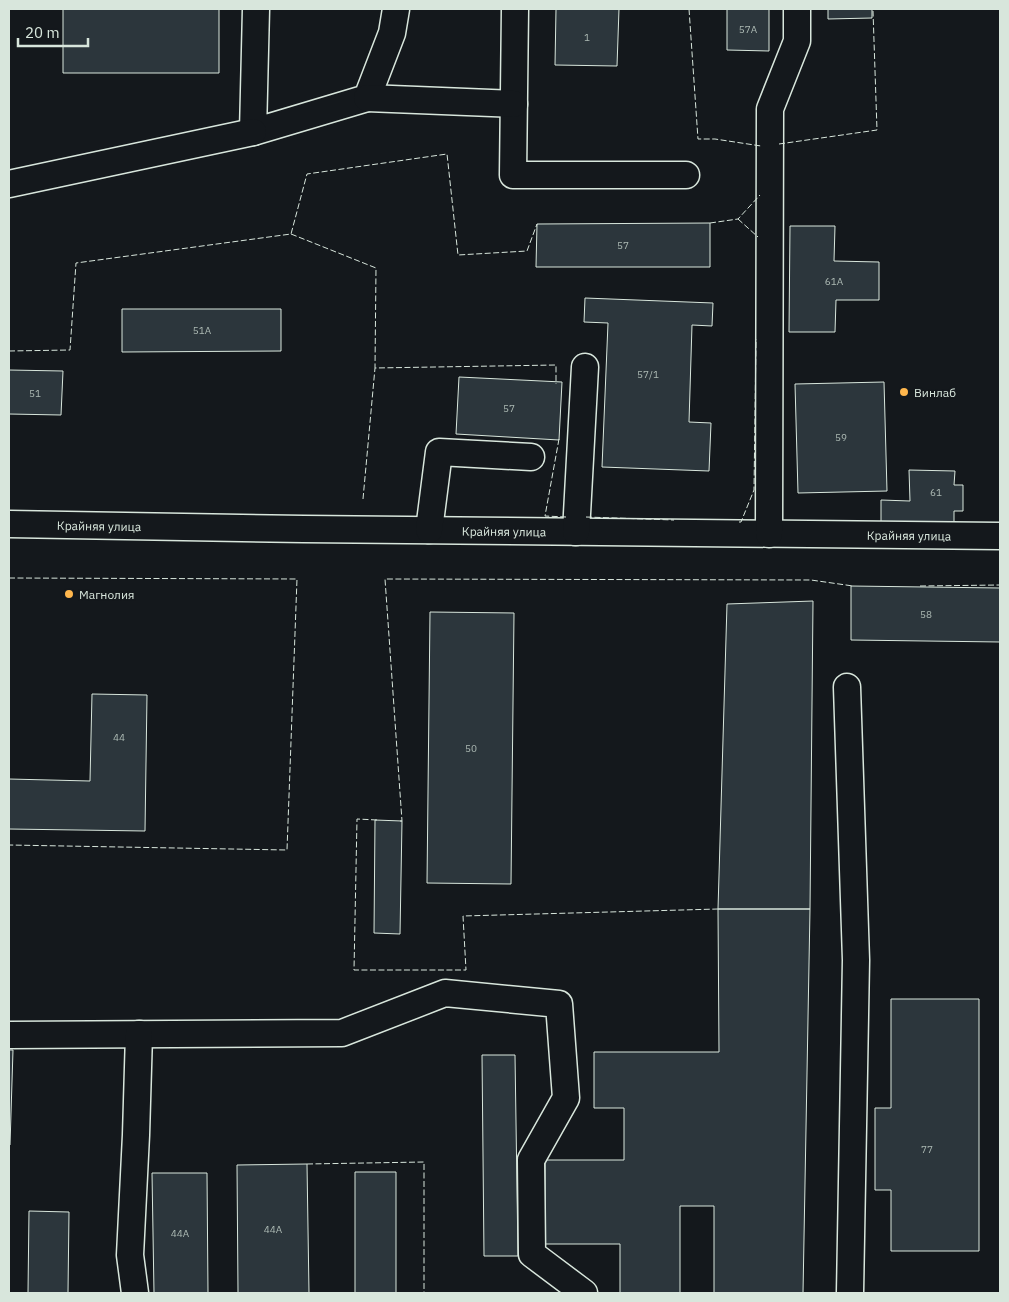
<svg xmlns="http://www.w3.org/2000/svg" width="1009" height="1302" font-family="'IBM Plex Sans',sans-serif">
<rect width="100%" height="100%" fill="#14181c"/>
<path fill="#2c363c" stroke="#d8e6dc" d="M63 9H219V73H63Z
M556 9H619L617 66 555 65Z
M727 9H769V51L727 50Z
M828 9H872V18L828 19Z
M710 223V267H536L537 224Z
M790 226H835L834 261 879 262V300H836L835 332H789Z
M585 298 713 303 712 326 692 325 689 422 711 423 709 471 602 467 608 323 584 322Z
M122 309H281V351L122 352Z
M9 370 63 371 61 415 9 414Z
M459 377 562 382 559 440 456 434Z
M884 382 887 491 798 493 795 384Z
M909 470 955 471 954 485H963V511H954V523H881V500L910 501Z
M851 586 1000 588V642L851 640Z
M813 601 810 909H718L727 604Z
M430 612 514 613 511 884 427 883Z
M92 694 147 695 145 831 9 829V779L90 781Z
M375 820 402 821 400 934 374 933Z
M718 909H810L803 1293H714V1206H680V1293H620V1244H545V1160H624V1108H594V1052H719Z
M891 999H979V1251H891V1190H875V1108H891Z
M9 1050H13L10 1145H9Z
M482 1055H515L518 1256H484Z
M307 1164 309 1293H238L237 1165Z
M355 1172H396V1293H355Z
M152 1173H207L208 1293H154Z
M29 1211 69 1212 68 1293H28Z"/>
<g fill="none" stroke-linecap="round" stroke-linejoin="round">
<defs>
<g id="minor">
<path d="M256 9 253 132 367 98 392 33 396 9"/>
<path d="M515 9 513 175H686"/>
<path d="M367 98 514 104"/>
<path d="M9 184 253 132"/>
<path id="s1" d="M9 524 304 529 1000 536"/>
<path d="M429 530 439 452 531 457"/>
<path d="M576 532 585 367"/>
<path d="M769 534 770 109 797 41V9"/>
<path d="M847 687 856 960 850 1293"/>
<path d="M9 1035 342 1033 445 993 559 1004 566 1098 531 1160 532 1254 584 1293"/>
<path d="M135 1293 130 1255 136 1135 139 1034"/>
</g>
</defs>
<use href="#minor" stroke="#d8e6dc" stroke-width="29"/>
<use href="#minor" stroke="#14181c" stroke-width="26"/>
<path stroke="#d8e6dc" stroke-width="1" stroke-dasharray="6 2.5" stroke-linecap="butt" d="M689 9 698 139H715L761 146
M779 144 877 130 873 11
M738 219 758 237
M710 223 738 219 760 195
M291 234 376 268 375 368 556 365V384
M9 351 70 350 76 263 291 234 307 174 447 154 458 255 527 251 537 224
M559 439 545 516 566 517
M363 499 375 368
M586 517 674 520
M739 522H741L754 490 756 339
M9 578 297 579 287 850 9 845
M920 586 1000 585
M377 820 357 819 354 970H466L463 916 718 909
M400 821H402L385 579 811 580 853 586
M307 1164 424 1162V1293"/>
</g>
<g fill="#ffb74d" stroke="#14181c" stroke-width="2">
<circle cx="904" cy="392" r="5"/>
<circle cx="69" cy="594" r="5"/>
</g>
<g text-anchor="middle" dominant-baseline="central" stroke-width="4" stroke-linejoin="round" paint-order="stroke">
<g font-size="10" fill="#adbab4">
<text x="748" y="29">57А</text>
<text x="587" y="37">1</text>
<text x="623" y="245">57</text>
<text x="834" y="281">61А</text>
<text x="202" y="330">51А</text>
<text x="648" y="374">57/1</text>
<text x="35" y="393">51</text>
<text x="509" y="408">57</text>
<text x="841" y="437">59</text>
<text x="936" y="492">61</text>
<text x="926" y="614">58</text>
<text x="119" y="737">44</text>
<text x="471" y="748">50</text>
<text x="927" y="1149">77</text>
<text x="273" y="1229">44А</text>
<text x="180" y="1233">44А</text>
</g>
<g font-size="12" fill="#d8e6dc" stroke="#14181c" text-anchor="start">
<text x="914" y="392">Винлаб</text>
<text x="79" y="594">Магнолия</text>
</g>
<g font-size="12" fill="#d8e6dc" stroke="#14181c">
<text stroke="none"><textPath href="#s1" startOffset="90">Крайняя улица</textPath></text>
<text stroke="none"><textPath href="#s1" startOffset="495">Крайняя улица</textPath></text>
<text stroke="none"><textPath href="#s1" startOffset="900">Крайняя улица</textPath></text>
</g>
</g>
<rect width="1009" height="1302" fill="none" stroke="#d8e6dc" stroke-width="20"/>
<path d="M18 38v8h70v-8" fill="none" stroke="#d8e6dc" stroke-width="2.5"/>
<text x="25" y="38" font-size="15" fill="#d8e6dc" stroke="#14181c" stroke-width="4" paint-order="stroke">20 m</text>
</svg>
